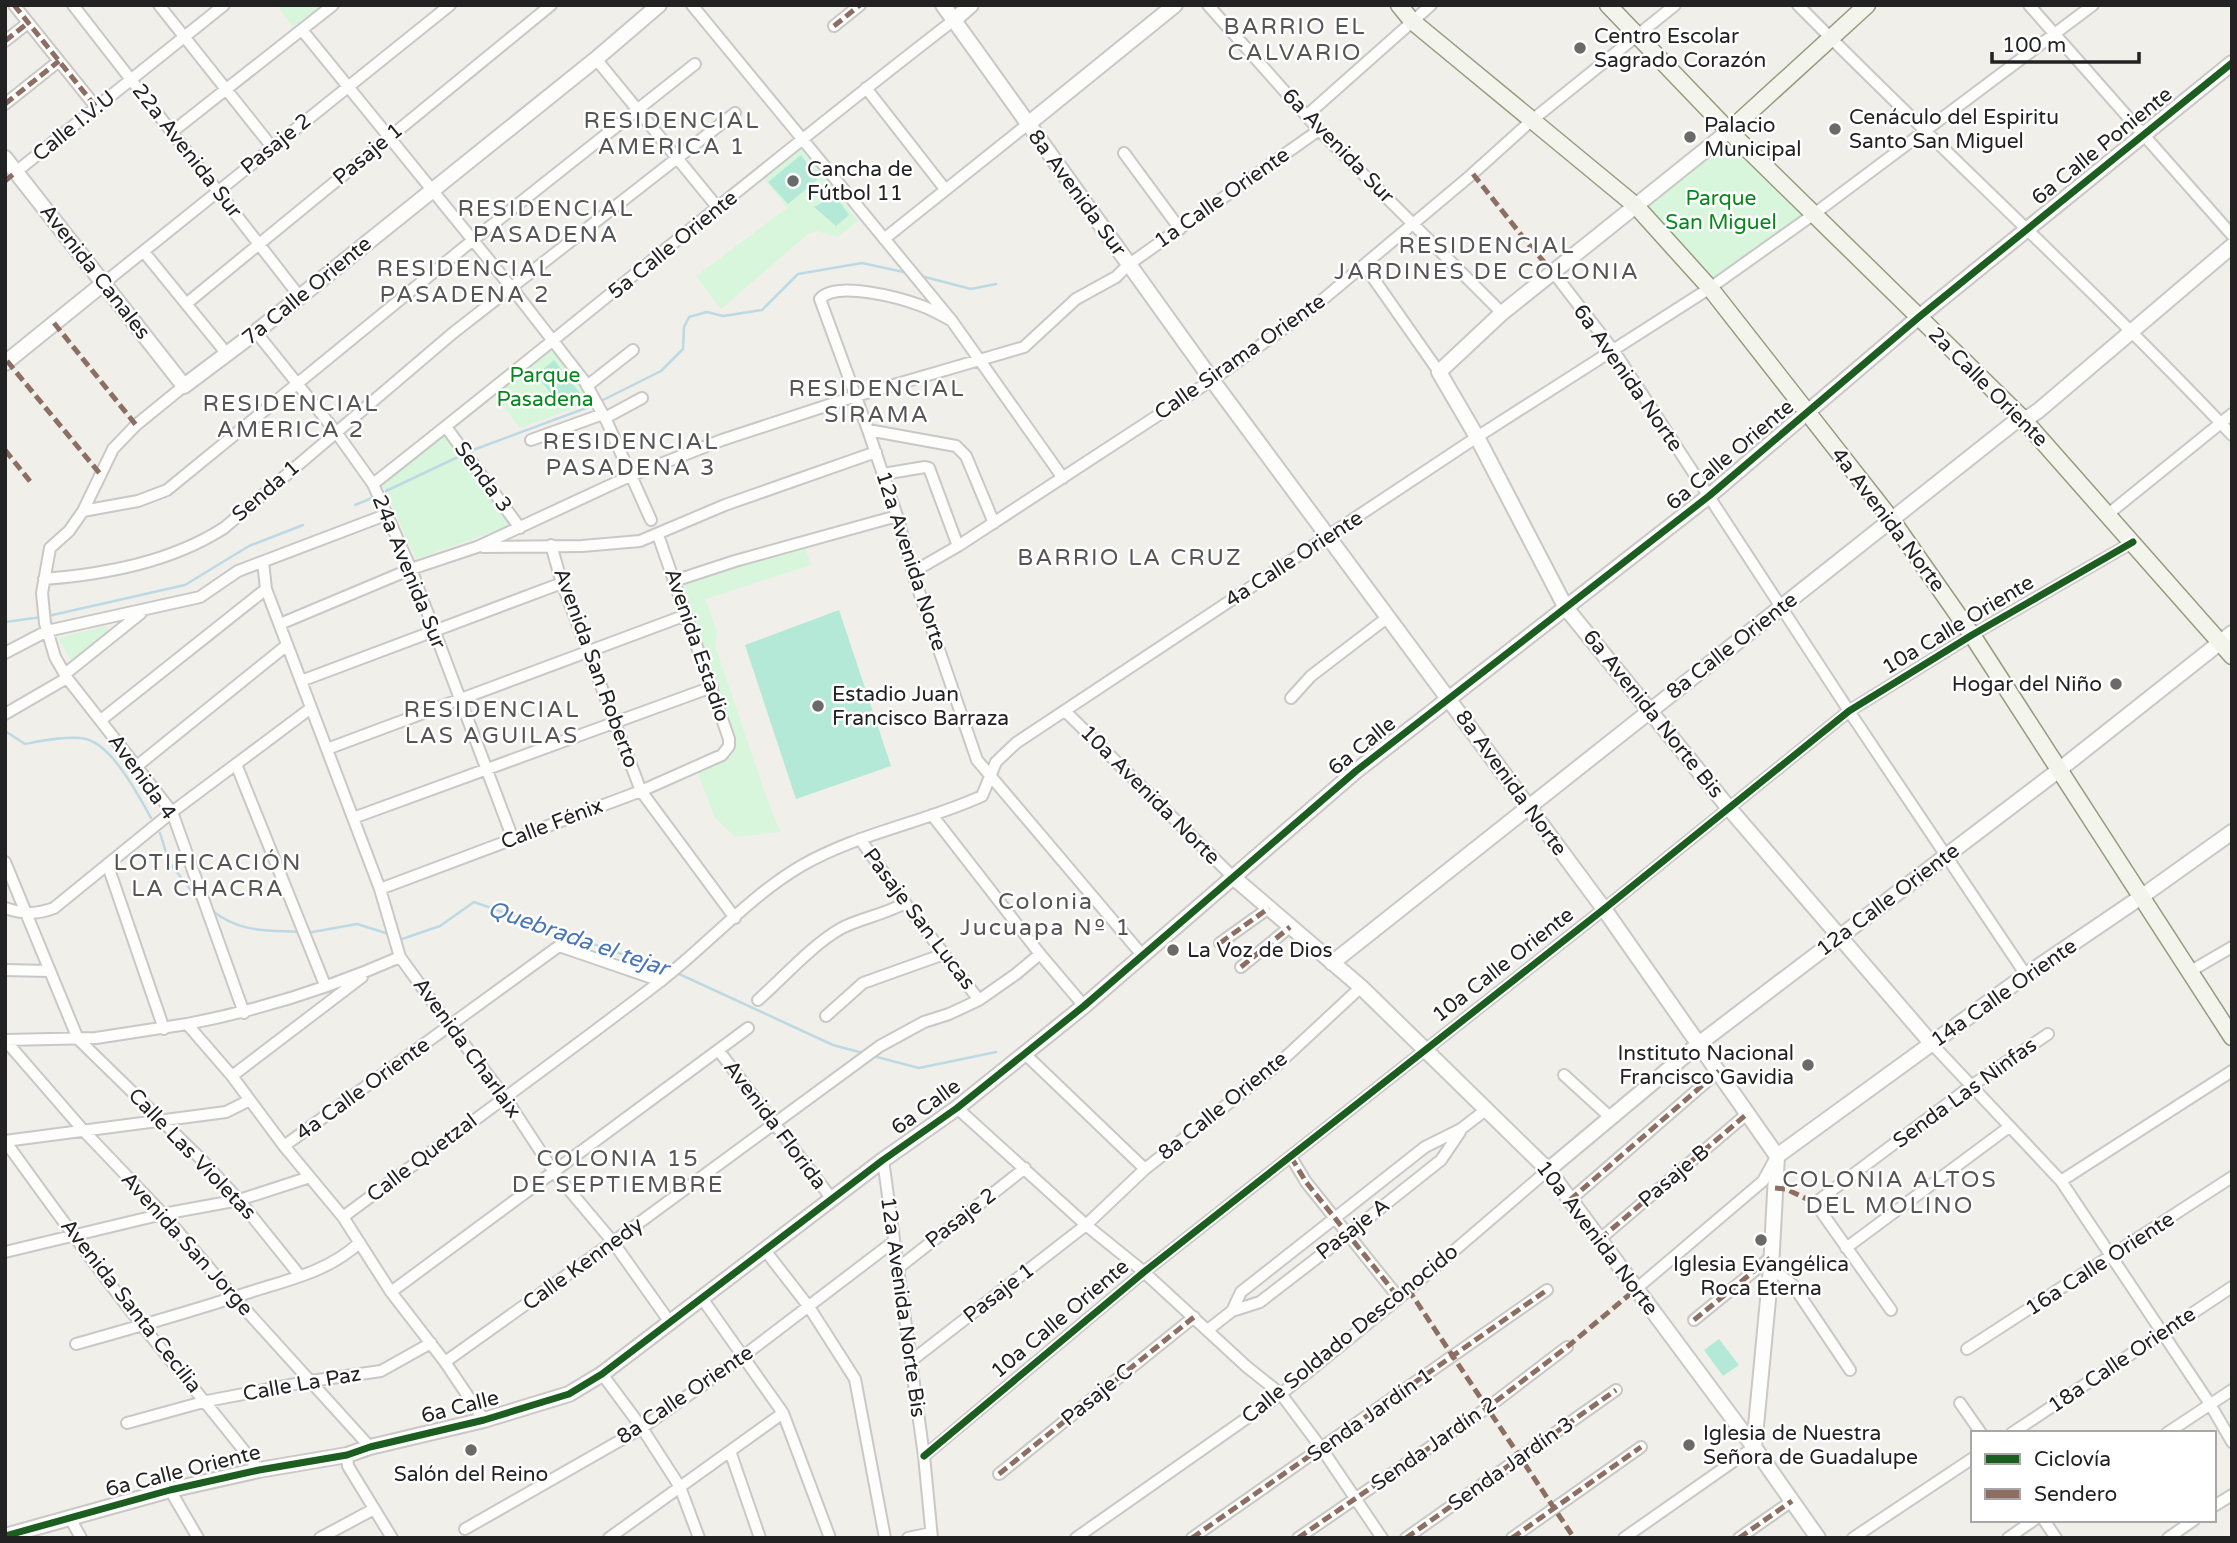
<svg xmlns="http://www.w3.org/2000/svg" width="2237" height="1543" font-family="'Varela Round',sans-serif">
<rect width="100%" height="100%" fill="#f0efea"/>
<path fill="#d8f6db" d="M277 5H322L293 27Z
M1729 131 1814 214 1710 288 1636 206Z
M802 141 849 198 844 203 858 221 838 237 817 231 809 233 721 309 696 276 787 208 761 174Z
M553 342 595 400 520 428 491 391Z
M445 433 512 525 416 559 382 483Z
M805 547 811 565 705 599 717 633 715 646 762 785 780 832 735 837 714 816 698 773 731 757 734 746 684 587 694 579Z
M106 626 110 633 74 665 58 638Z"/>
<path fill="#b4e9d7" d="M801 155 818 179 788 204 768 182Z
M835 195 849 215 836 226 814 207Z
M554 360 580 393 562 407 536 375Z
M839 610 891 766 796 799 745 645Z
M1719 1339 1739 1365 1723 1376 1704 1350Z"/>
<g fill="none" stroke-linecap="round" stroke-linejoin="round">
<path stroke="#bdd9e4" stroke-width="2.5" d="M921 276 971 289 996 284
M599 402 661 371 683 349 684 327 689 317 707 312 723 316 762 310 798 274 862 263 908 273
M473 450 594 405
M386 491 458 457
M355 505 372 498
M48 616 185 585 249 546 303 525
M5 622 42 617
M5 731 25 744C41 741 70 735 86 739 112 745 139 796 151 818
M160 833 169 862 200 902
M211 910C241 933 264 930 300 932
M307 933 357 924 389 934
M398 938 402 939 440 926 474 902 667 970
M677 973 833 1045 863 1053
M873 1056 919 1068 996 1052"/>
<defs>
<path id="minor" d="M14 5 96 107
M73 5 300 297
M159 5 272 147
M692 5 952 321 1063 478
M1208 5 1319 130 1502 313
M1798 5C1941 150 2092 287 2232 435
M2029 5 2232 235
M834 26 860 5
M302 30 511 287 585 382 607 422 651 520
M5 41 28 23
M596 59 718 208
M866 88 945 189
M5 104 59 61
M1306 116 1431 5
M172 132 333 5
M1124 153 1180 229
M22 167 224 5
M884 239 1028 124
M144 252 227 354
M1364 265 1439 372
M1553 272 1614 351 1849 711 2026 975
M104 283 450 5
M186 304 551 5
M952 321C943 316 933 310 922 306 901 298 836 280 820 299L868 430 897 516 915 580 977 760 1143 956
M256 332 336 432 373 484 411 569 513 839
M184 386 136 425 113 449 83 511 69 531 50 548 42 593 45 623 55 657 67 678 172 812 244 1013
M587 386 633 350
M605 418 642 398
M446 427 520 528
M868 430 956 446 966 456 994 523
M531 440 603 414
M883 474 925 467 929 468 958 546
M373 484C568 331 758 171 954 20
M83 511 138 501 167 490 473 240 695 64
M2107 515 2232 414
M551 545 562 583 641 791 735 918
M483 547 582 546 640 541 725 505 876 452
M263 562 266 589 380 889 400 957 450 1026 505 1097 554 1172 613 1242 669 1321
M913 572 958 546 1212 380 1315 306 1470 176 1531 121 1675 5
M44 579C106 574 171 562 224 528L453 333 735 113
M674 581 735 561 897 516
M280 624 411 569 477 547 630 476 722 440 856 396 1024 347 1076 299 1116 277 1128 265 1319 130
M5 653 47 631 200 597 238 571 388 514
M65 674 141 613
M301 681 562 583
M1291 698 1311 676 1388 617
M1065 711 1233 877
M5 714 67 678
M101 720 266 589
M327 749 686 615
M236 764 325 985
M137 766 287 645
M932 815 1040 954 1084 1006
M353 818 712 687
M860 839 905 903 979 1000
M5 862 78 1039 201 1159 239 1200 300 1276
M108 866 164 1029
M380 889 641 791 722 755 729 746V739L658 535
M5 908C24 914 35 915 54 908L172 812 311 708
M1220 943 1269 908
M400 957C332 987 260 1010 187 1024L232 1076 284 1146 343 1217 391 1292 445 1362 484 1420
M1241 967 1290 927
M5 970 49 971
M2189 972 2232 947
M758 1000C782 979 812 945 840 929 860 918 884 915 905 903
M826 1016 863 983 944 954
M5 1040 83 1130 163 1214 234 1297 370 1447
M5 1040 96 1038 187 1024
M1932 1044 2061 1181 2210 1404 2232 1442
M719 1051 832 1199
M1024 1053 1145 1169
M1564 1075 1610 1117
M232 1076 362 977
M957 1108 1086 1225 1144 1272 1247 1367 1281 1394 1322 1449 1382 1538
M5 1141C50 1203 94 1265 142 1325 181 1374 221 1420 259 1470
M5 1141 226 1112 250 1100
M284 1146 559 946 661 981
M1291 1157 1306 1182 1399 1298
M883 1160 924 1456 932 1538
M2061 1181 2232 1071
M1570 1200 1719 1071
M343 1217C449 1138 557 1061 662 980 708 944 750 896 801 866 858 833 923 823 982 796L996 762 1016 743 1477 437 1710 288 1814 214 2093 5
M1600 1239 1748 1113
M1846 1248 2009 1127
M764 1249 809 1307 855 1379 885 1538
M5 1252 163 1214 239 1200 310 1177
M1771 1268 1793 1285 1850 1370
M897 1269 1025 1168
M1636 1289 1763 1181 1775 1159
M391 1292 748 1028
M701 1297 783 1413 830 1538
M1891 1310 1815 1203 1971 1086 2048 1034
M1232 1311 1241 1292 1425 1147 1461 1129 1487 1109
M1694 1320 1770 1258
M1209 1329 1232 1311 1260 1302 1348 1234 1441 1160 1460 1132
M76 1344C133 1328 190 1312 247 1293 287 1280 328 1272 359 1243
M1967 1349 2232 1177
M911 1361 1086 1225 1145 1169 1276 1066 1361 987
M445 1362 613 1242 880 1046 924 1022 949 1014 979 1000 1016 974 1040 954
M602 1374 642 1428 680 1487 699 1538
M1960 1403 1981 1433
M127 1423 207 1401 311 1381 381 1371 431 1343
M2012 1433 2232 1287
M2167 1433 2232 1390
M730 1451 760 1538
M347 1455 348 1466 392 1538
M924 1456 1144 1272 1604 909 1849 711 1972 635 2133 542
M999 1474 1194 1317
M170 1490 198 1538
M2214 1506 2232 1495
M70 1518 81 1538
M2044 1520 2056 1538
M465 1529 642 1428 742 1357 893 1242
M320 1538 374 1509
M609 1538 783 1413
M908 1538 931 1533
M1076 1538 1281 1394 1399 1298 1548 1170
M1192 1538 1547 1290
M1298 1538 1487 1408 1567 1347
M1406 1538 1616 1390
M1512 1538 1641 1447
M1624 1538 1754 1447
M1739 1538 1792 1501
M1853 1538 1973 1458
M2008 1538 2034 1520
M2168 1538 2194 1520"/>
<path id="tertiary" d="M943 5 1212 380 1604 909 1777 1156
M954 20 971 5
M1028 124 1175 5
M1729 131 1502 313 1439 372 1477 437 1566 608 1728 807 1932 1044
M5 158 184 386 256 332 596 59 659 5
M5 363 104 283
M1233 877 1361 987 1548 1170 1754 1447 1818 1538
M1332 963 2021 417H2029L2038 411 2232 246
M1777 1156 2026 975 2141 897 2232 832
M1548 1170 1700 1043 2059 770 2232 633
M1754 1447 1771 1268 1777 1156
M5 1536 170 1490 259 1470 347 1455 370 1447 484 1420 569 1394 602 1374 883 1160 957 1108 1084 1006 1356 771 1709 496 1919 317 2232 63"/>
<path id="secondary" d="M1399 5 1412 21 1636 206 1710 288 1891 519 1972 635 2232 1037
M1608 5 1729 131 2021 417 2232 656
M1729 131 1867 5"/>
</defs>
<use href="#minor" stroke="#c9c8c6" stroke-width="14"/>
<use href="#tertiary" stroke="#c9c8c6" stroke-width="18"/>
<use href="#secondary" stroke="#979b80" stroke-width="19"/>
<use href="#minor" stroke="#fdfdfc" stroke-width="10"/>
<use href="#tertiary" stroke="#fdfdfc" stroke-width="14"/>
<use href="#secondary" stroke="#f3f5ec" stroke-width="16"/>
<path stroke="#8d6e63" stroke-width="5" stroke-dasharray="10 5" stroke-linecap="butt" d="M14 5 96 107
M834 26 860 5
M5 41 28 23
M5 104 59 61
M1473 174 1530 246 1553 272
M5 181 16 172
M54 323 136 425
M7 361 101 475
M5 450 33 485
M1220 943 1269 908
M1241 967 1290 927
M1291 1157 1306 1182 1399 1298
M1775 1188 1786 1189 1815 1203
M1570 1200 1719 1071
M1600 1239 1748 1113
M1408 1289 1574 1538
M1694 1320 1770 1258
M999 1474 1194 1317
M1192 1538 1547 1290
M1298 1538 1487 1408 1567 1347 1636 1289
M1406 1538 1616 1390
M1512 1538 1641 1447
M1739 1538 1792 1501"/>
<defs>
<path id="cycleway" d="M924 1456 1144 1272 1604 909 1849 711 1972 635 2133 542
M5 1536 170 1490 259 1470 347 1455 370 1447 484 1420 569 1394 602 1374 883 1160 957 1108 1084 1006 1356 771 1709 496 1919 317 2232 63"/>
</defs>
<use href="#cycleway" stroke="#fff" stroke-width="11"/>
<use href="#cycleway" stroke="#1b5e20" stroke-width="7"/>
</g>
<g fill="#6a6a68" stroke="#fff" stroke-width="2.5">
<circle cx="1580" cy="48" r="7"/>
<circle cx="1835" cy="129" r="7"/>
<circle cx="1690" cy="137" r="7"/>
<circle cx="793" cy="181" r="7"/>
<circle cx="2116" cy="684" r="7"/>
<circle cx="818" cy="706" r="7"/>
<circle cx="1173" cy="950" r="7"/>
<circle cx="1808" cy="1065" r="7"/>
<circle cx="1761" cy="1240" r="7"/>
<circle cx="1689" cy="1445" r="7"/>
<circle cx="471" cy="1450" r="7"/>
</g>
<g text-anchor="middle" dominant-baseline="central" stroke-width="5" stroke-linejoin="round" paint-order="stroke">
<g font-size="21" fill="#222" stroke="#fff" text-anchor="start">
<text x="1594" y="36">Centro Escolar<tspan x="1594" dy="24">Sagrado Corazón</tspan></text>
<text x="1849" y="117">Cenáculo del Espiritu<tspan x="1849" dy="24">Santo San Miguel</tspan></text>
<text x="1704" y="125">Palacio<tspan x="1704" dy="24">Municipal</tspan></text>
<text x="807" y="169">Cancha de<tspan x="807" dy="24">Fútbol 11</tspan></text>
<text x="2102" y="684" text-anchor="end">Hogar del Niño</text>
<text x="832" y="694">Estadio Juan<tspan x="832" dy="24">Francisco Barraza</tspan></text>
<text x="1187" y="950">La Voz de Dios</text>
<text x="1794" y="1053" text-anchor="end">Instituto Nacional<tspan x="1794" dy="24">Francisco Gavidia</tspan></text>
<text x="1761" y="1264" text-anchor="middle">Iglesia Evangélica<tspan x="1761" dy="24">Roca Eterna</tspan></text>
<text x="1703" y="1433">Iglesia de Nuestra<tspan x="1703" dy="24">Señora de Guadalupe</tspan></text>
<text x="471" y="1474" text-anchor="middle">Salón del Reino</text>
</g>
<g font-size="21" fill="#222" stroke="#fff">
<text transform="translate(74 126) rotate(-39)">Calle I.V.U</text>
<text transform="translate(276 144) rotate(-39)">Pasaje 2</text>
<text transform="translate(1338 146) rotate(46)">6a Avenida Sur</text>
<text transform="translate(2102 146) rotate(-39)">6a Calle Poniente</text>
<text transform="translate(187 151) rotate(52)">22a Avenida Sur</text>
<text transform="translate(368 154) rotate(-40)">Pasaje 1</text>
<text transform="translate(1077 193) rotate(54)">8a Avenida Sur</text>
<text transform="translate(1222 198) rotate(-35)">1a Calle Oriente</text>
<text transform="translate(673 245) rotate(-39)">5a Calle Oriente</text>
<text transform="translate(95 272) rotate(52)">Avenida Canales</text>
<text transform="translate(307 291) rotate(-39)">7a Calle Oriente</text>
<text transform="translate(1240 357) rotate(-35)">Calle Sirama Oriente</text>
<text transform="translate(1628 378) rotate(55)">6a Avenida Norte</text>
<text transform="translate(1988 387) rotate(45)">2a Calle Oriente</text>
<text transform="translate(1730 455) rotate(-40)">6a Calle Oriente</text>
<text transform="translate(483 477) rotate(54)">Senda 3</text>
<text transform="translate(266 491) rotate(-41)">Senda 1</text>
<text transform="translate(1888 520) rotate(53)">4a Avenida Norte</text>
<text transform="translate(1294 559) rotate(-33)">4a Calle Oriente</text>
<text transform="translate(911 561) rotate(72)">12a Avenida Norte</text>
<text transform="translate(409 572) rotate(68)">24a Avenida Sur</text>
<text transform="translate(1958 625) rotate(-31)">10a Calle Oriente</text>
<text transform="translate(697 645) rotate(71)">Avenida Estadio</text>
<text transform="translate(1732 646) rotate(-38)">8a Calle Oriente</text>
<text transform="translate(596 668) rotate(70)">Avenida San Roberto</text>
<text transform="translate(1653 714) rotate(51)">6a Avenida Norte Bis</text>
<text transform="translate(1362 746) rotate(-39)">6a Calle</text>
<text transform="translate(142 777) rotate(54)">Avenida 4</text>
<text transform="translate(1511 783) rotate(54)">8a Avenida Norte</text>
<text transform="translate(1150 795) rotate(45)">10a Avenida Norte</text>
<text transform="translate(552 824) rotate(-21)">Calle Fénix</text>
<text transform="translate(1888 900) rotate(-37)">12a Calle Oriente</text>
<text transform="translate(919 919) rotate(53)">Pasaje San Lucas</text>
<text transform="translate(1503 965) rotate(-38)">10a Calle Oriente</text>
<text transform="translate(2004 993) rotate(-35)">14a Calle Oriente</text>
<text transform="translate(467 1048) rotate(54)">Avenida Charlaix</text>
<text transform="translate(363 1089) rotate(-36)">4a Calle Oriente</text>
<text transform="translate(1965 1093) rotate(-36)">Senda Las Ninfas</text>
<text transform="translate(1223 1106) rotate(-39)">8a Calle Oriente</text>
<text transform="translate(926 1107) rotate(-36)">6a Calle</text>
<text transform="translate(775 1125) rotate(53)">Avenida Florida</text>
<text transform="translate(192 1154) rotate(46)">Calle Las Violetas</text>
<text transform="translate(422 1158) rotate(-37)">Calle Quetzal</text>
<text transform="translate(1674 1176) rotate(-40)">Pasaje B</text>
<text transform="translate(961 1218) rotate(-38)">Pasaje 2</text>
<text transform="translate(1353 1229) rotate(-38)">Pasaje A</text>
<text transform="translate(1597 1238) rotate(53)">10a Avenida Norte</text>
<text transform="translate(187 1244) rotate(48)">Avenida San Jorge</text>
<text transform="translate(583 1264) rotate(-36)">Calle Kennedy</text>
<text transform="translate(2100 1264) rotate(-33)">16a Calle Oriente</text>
<text transform="translate(999 1293) rotate(-38)">Pasaje 1</text>
<text transform="translate(131 1306) rotate(52)">Avenida Santa Cecilia</text>
<text transform="translate(903 1307) rotate(82)">12a Avenida Norte Bis</text>
<text transform="translate(1060 1319) rotate(-40)">10a Calle Oriente</text>
<text transform="translate(1350 1334) rotate(-39)">Calle Soldado Desconocido</text>
<text transform="translate(2122 1360) rotate(-34)">18a Calle Oriente</text>
<text transform="translate(302 1384) rotate(-10)">Calle La Paz</text>
<text transform="translate(685 1395) rotate(-34)">8a Calle Oriente</text>
<text transform="translate(1097 1395) rotate(-39)">Pasaje C</text>
<text transform="translate(460 1407) rotate(-14)">6a Calle</text>
<text transform="translate(1370 1415) rotate(-35)">Senda Jardín 1</text>
<text transform="translate(1434 1444) rotate(-35)">Senda Jardín 2</text>
<text transform="translate(1511 1464) rotate(-35)">Senda Jardín 3</text>
<text transform="translate(183 1471) rotate(-14)">6a Calle Oriente</text>
</g>
<g font-size="21" fill="#07881c" stroke="#fff">
<text x="1721" y="198">Parque<tspan x="1721" dy="24">San Miguel</tspan></text>
<text x="545" y="375">Parque<tspan x="545" dy="24">Pasadena</tspan></text>
</g>
<g font-size="23" letter-spacing="2" fill="#555" stroke="#fff">
<text x="1295" y="27">BARRIO EL<tspan x="1295" dy="26">CALVARIO</tspan></text>
<text x="672" y="121">RESIDENCIAL<tspan x="672" dy="26">AMERICA 1</tspan></text>
<text x="546" y="209">RESIDENCIAL<tspan x="546" dy="26">PASADENA</tspan></text>
<text x="1487" y="246">RESIDENCIAL<tspan x="1487" dy="26">JARDINES DE COLONIA</tspan></text>
<text x="465" y="269">RESIDENCIAL<tspan x="465" dy="26">PASADENA 2</tspan></text>
<text x="877" y="389">RESIDENCIAL<tspan x="877" dy="26">SIRAMA</tspan></text>
<text x="291" y="404">RESIDENCIAL<tspan x="291" dy="26">AMERICA 2</tspan></text>
<text x="631" y="442">RESIDENCIAL<tspan x="631" dy="26">PASADENA 3</tspan></text>
<text x="1130" y="558">BARRIO LA CRUZ</text>
<text x="492" y="710">RESIDENCIAL<tspan x="492" dy="26">LAS AGUILAS</tspan></text>
<text x="208" y="863">LOTIFICACIÓN<tspan x="208" dy="26">LA CHACRA</tspan></text>
<text x="1046" y="902">Colonia<tspan x="1046" dy="26">Jucuapa Nº 1</tspan></text>
<text x="618" y="1159">COLONIA 15<tspan x="618" dy="26">DE SEPTIEMBRE</tspan></text>
<text x="1890" y="1180">COLONIA ALTOS<tspan x="1890" dy="26">DEL MOLINO</tspan></text>
</g>
<g font-size="23" font-style="italic" fill="#4876b7" stroke="#fff">
<text transform="translate(578 939) rotate(19)">Quebrada el tejar</text>
</g>
</g>
<rect width="2237" height="1543" fill="none" stroke="#222222" stroke-width="14"/>
<rect x="1971" y="1431" width="245" height="91" fill="#ffffff" stroke="#a7a7a7" stroke-width="2"/>
<rect x="1985" y="1454" width="35" height="10" fill="#1b5e20" stroke="#a7a7a7" stroke-width="2"/>
<text x="2034" y="1466" font-size="21" fill="#222222">Ciclovía</text>
<rect x="1985" y="1489" width="35" height="10" fill="#8d6e63" stroke="#a7a7a7" stroke-width="2"/>
<text x="2034" y="1501" font-size="21" fill="#222222">Sendero</text>
<path d="M1992 52v10h147v-10" fill="none" stroke="#222222" stroke-width="3.5"/>
<text x="2002" y="52" font-size="21" fill="#222222" stroke="#ffffff" stroke-width="5" paint-order="stroke">100 m</text>
</svg>
